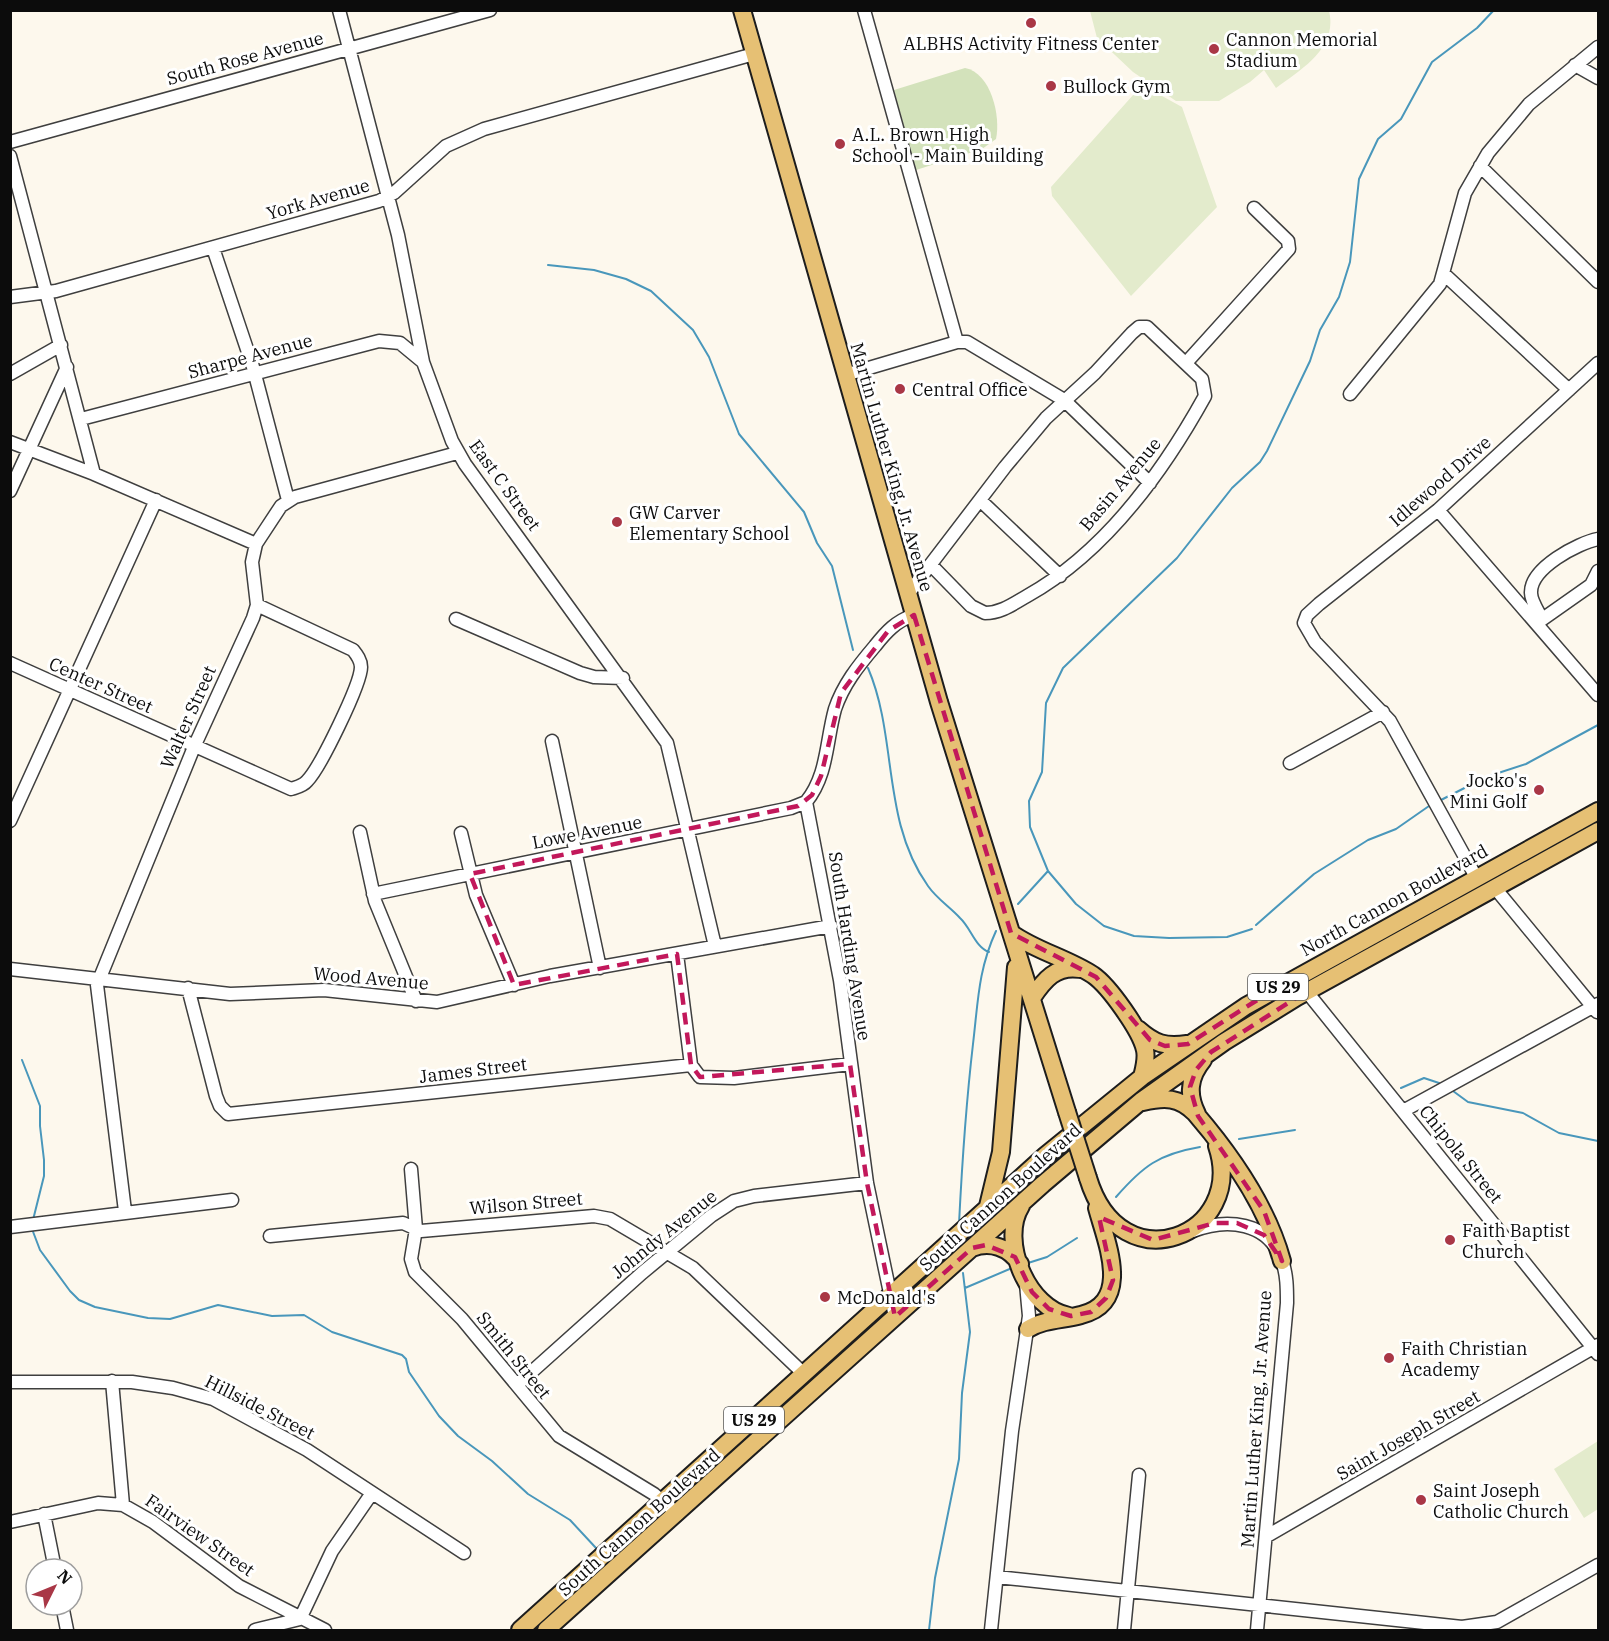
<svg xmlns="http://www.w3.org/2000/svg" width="1609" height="1641" font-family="'IBM Plex Serif',serif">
<rect width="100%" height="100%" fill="#fdf8ed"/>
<path fill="#d3e2bb" d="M965 68C991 73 1001 116 996 139L982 149 916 170 894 90Z"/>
<path fill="#e3ebcc" d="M1090 11H1329C1338 48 1302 69 1276 88L1264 70 1250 82 1219 101H1176L1133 72 1097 38Z
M1142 85 1182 107 1217 207 1131 296 1052 196 1051 187Z
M1598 1441V1509L1584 1518 1554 1469Z"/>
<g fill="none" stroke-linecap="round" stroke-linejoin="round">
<path stroke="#4997bb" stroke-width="2" d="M548 265 594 270 626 279 651 291 693 330 709 357 739 434 804 512 817 543 832 566 853 650
M868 668C898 738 881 820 928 886 937 899 950 907 960 918 971 928 975 947 989 952
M1441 800 1486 777 1526 764 1598 725
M1018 904 1048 871
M1256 925 1314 874 1368 840 1396 829 1429 806
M1252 929 1227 937 1169 938 1134 936 1104 926 1076 904 1048 871 1030 827 1029 801 1042 772 1046 703 1063 668 1177 558 1232 488 1260 462 1267 451 1310 361 1320 330 1339 297 1350 262 1359 179 1378 139 1401 119 1432 62 1477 28 1494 10
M22 1060 40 1106V1126L44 1160V1176L33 1220
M1401 1088 1424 1078 1439 1083
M1453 1091 1468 1102 1523 1113 1559 1133 1598 1141
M1239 1139 1295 1130
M1116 1197C1143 1166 1159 1154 1200 1147
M959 1224C962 1164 966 1104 973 1044 978 1003 978 970 996 931
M32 1229 40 1250 70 1291 79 1300 95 1307 148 1318 170 1319 218 1305 272 1316 304 1315 332 1332 402 1355 406 1359 409 1372 439 1416 458 1436 492 1461 528 1494 570 1520 596 1548
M1028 1263 1047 1257 1077 1238
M965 1288 1012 1268
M929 1630 935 1578 959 1459 962 1393 970 1332 963 1273"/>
<defs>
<path id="minor" d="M339 10 398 235 423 362 452 441 465 464 667 743 715 946
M864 10 957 342
M1575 65 1598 78
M10 142 490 10
M10 156 94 474
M1480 166 1598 282
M213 248 253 367 288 500
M1444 274 1569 390
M10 297 56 291 379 201 394 193 446 146 484 129 754 54
M1186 363 1289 249 1288 241 1254 208
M10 374 61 345
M845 375 957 342H967L1064 400 1150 483
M1350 394 1440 284 1465 193 1488 153 1529 104 1598 47
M81 419 379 341 400 343 423 362
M10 442 94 474 256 544
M10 491 67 367
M980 500 1060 576
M1438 510 1598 695
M908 594 1005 467 1046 418 1095 373 1132 333 1139 327H1147L1202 379 1205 396C1163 472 1104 553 1027 596 1013 604 1001 613 985 613L971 606 932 566
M456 619 580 673 594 677 623 678
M1542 619C1538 611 1531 601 1531 593 1530 568 1578 543 1598 539
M1537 623 1591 585 1598 571
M10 663 291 789C297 787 303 786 307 781 320 768 361 684 361 667 361 660 357 655 353 650L257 605
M552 741 600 968
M1290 763 1383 712
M10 821 156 500
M360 832 375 901 416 1001
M461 833 476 895 514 985
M1476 877 1390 721 1315 642 1304 623 1307 615 1319 604 1438 510 1598 363
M1495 888 1597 1012
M373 894 791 808 806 802
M677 954 691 1065 700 1077 734 1078 850 1064
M10 969 230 994 324 990 437 1002 550 976 831 926
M1303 987 1598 1354
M188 988 216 1096 220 1106 228 1114 691 1065
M1403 1111 1598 1004
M411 1169 416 1229 411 1259 415 1272 462 1319 559 1436 654 1494 678 1514
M125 1211 97 985 194 747 253 618 257 605 252 562 256 544 281 506 295 497 457 453
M10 1227 232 1200
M1193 1231C1226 1218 1269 1221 1282 1261 1287 1274 1287 1289 1287 1303L1257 1630
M270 1236 403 1223 421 1231 594 1216 610 1219 693 1268 804 1374
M895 1317 867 1183 840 980 806 802C828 775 826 741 835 709 843 685 858 666 875 646 886 632 896 621 914 615
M112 1381 123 1505
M10 1382H132L173 1388 213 1399 307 1450 464 1553
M517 1385 642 1273 711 1216 734 1201 754 1196 867 1183
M44 1514 55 1569
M10 1522 98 1503 123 1505 153 1522 239 1586 325 1630
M1267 1536 1598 1345
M997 1577 1462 1627 1497 1622 1598 1565
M62 1605 67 1630
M255 1630 300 1619 332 1551 372 1493
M991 1630 1012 1431 1029 1316 1026 1284
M1124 1630 1139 1475"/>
<path id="major" d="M742 10 939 702 1067 1112
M1011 933C1036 951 1067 958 1093 975 1109 986 1141 1031 1145 1050 1147 1059 1144 1069 1142 1077
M1032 998C1044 980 1056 965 1080 969
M1138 1029C1155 1044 1165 1047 1187 1044
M1143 1102C1165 1097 1179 1097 1195 1113 1232 1156 1267 1206 1282 1261
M1197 1114C1187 1094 1189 1077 1203 1060
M1088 1178C1121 1287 1247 1235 1217 1146
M988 1206 1001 1152 1016 967
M1021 1206C999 1241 1028 1309 1069 1316
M972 1248C990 1241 1009 1247 1020 1264
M1028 1329C1044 1319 1063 1320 1081 1315 1133 1302 1106 1242 1097 1208
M520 1630 1046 1155 1142 1077 1246 1006 1598 811
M546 1630 1043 1184 1141 1101 1224 1042 1297 997 1598 831"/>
</defs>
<use href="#minor" stroke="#3f3f3f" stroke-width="15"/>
<use href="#major" stroke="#1d1d1d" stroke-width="20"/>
<use href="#minor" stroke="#fff" stroke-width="12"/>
<use href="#major" stroke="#e6c074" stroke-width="16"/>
<defs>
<path id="major-bridge" d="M1067 1112 1088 1178"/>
</defs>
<use href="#major-bridge" stroke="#1d1d1d" stroke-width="20" stroke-linecap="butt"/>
<use href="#major-bridge" stroke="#e6c074" stroke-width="16"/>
</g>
<path fill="none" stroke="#c2185b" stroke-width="4.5" stroke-dasharray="12 8" stroke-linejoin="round" d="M914 615 1011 933 1096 977 1150 1040 1165 1046 1188 1044 1295 976 1307 991 1211 1052 1196 1070 1190 1087 1198 1116 1264 1211 1282 1261 1264 1235 1237 1223H1215L1153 1240 1099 1217 1113 1280 1106 1298 1091 1312 1071 1316 1049 1309 1032 1292 1015 1257 986 1245 972 1248 895 1317 867 1183 850 1064 700 1077 691 1065 677 954 514 985 470 874 798 806 812 795 821 776 841 693 888 631Z"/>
<g fill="#a93746" stroke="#fff" stroke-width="2">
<circle cx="1031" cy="23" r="6"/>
<circle cx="1214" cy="49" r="6"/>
<circle cx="1051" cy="86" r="6"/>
<circle cx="840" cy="144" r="6"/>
<circle cx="900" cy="389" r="6"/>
<circle cx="617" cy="522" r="6"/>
<circle cx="1539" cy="790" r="6"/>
<circle cx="1450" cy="1240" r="6"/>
<circle cx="825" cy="1297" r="6"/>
<circle cx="1389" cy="1358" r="6"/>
<circle cx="1421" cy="1500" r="6"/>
</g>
<g text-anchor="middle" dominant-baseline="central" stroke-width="6" stroke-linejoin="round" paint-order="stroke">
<g fill="#fff" stroke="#555" stroke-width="1.5">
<rect x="1248" y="974" width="60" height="26" rx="4.5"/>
<rect x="724" y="1407" width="60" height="26" rx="4.5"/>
</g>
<g font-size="16" font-weight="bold" fill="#0c0c0c">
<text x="1278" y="987">US 29</text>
<text x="754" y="1420">US 29</text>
</g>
<g font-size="18" fill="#0c0c0c" stroke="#fff" text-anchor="start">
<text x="1226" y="39">Cannon Memorial<tspan x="1226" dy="21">Stadium</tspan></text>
<text x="1031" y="43" text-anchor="middle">ALBHS Activity Fitness Center</text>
<text x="1063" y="86">Bullock Gym</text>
<text x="852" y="134">A.L. Brown High<tspan x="852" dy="21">School - Main Building</tspan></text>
<text x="912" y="389">Central Office</text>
<text x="629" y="512">GW Carver<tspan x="629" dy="21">Elementary School</tspan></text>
<text x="1527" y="780" text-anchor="end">Jocko's<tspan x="1527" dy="21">Mini Golf</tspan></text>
<text x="1462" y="1230">Faith Baptist<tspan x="1462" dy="21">Church</tspan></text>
<text x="837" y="1297">McDonald's</text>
<text x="1401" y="1348">Faith Christian<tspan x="1401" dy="21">Academy</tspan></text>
<text x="1433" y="1490">Saint Joseph<tspan x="1433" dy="21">Catholic Church</tspan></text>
</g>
<g font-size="18" fill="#0c0c0c" stroke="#fff">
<text transform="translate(245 58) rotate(-15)">South Rose Avenue</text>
<text transform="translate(318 199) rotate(-16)">York Avenue</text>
<text transform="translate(250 356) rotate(-15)">Sharpe Avenue</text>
<text transform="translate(892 467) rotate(74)">Martin Luther King, Jr. Avenue</text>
<text transform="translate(1440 481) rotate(-41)">Idlewood Drive</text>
<text transform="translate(1120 484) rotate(-50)">Basin Avenue</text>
<text transform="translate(505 485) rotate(54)">East C Street</text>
<text transform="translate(101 685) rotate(24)">Center Street</text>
<text transform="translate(188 717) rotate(-66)">Walter Street</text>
<text transform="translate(587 832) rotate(-11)">Lowe Avenue</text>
<text transform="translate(1394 900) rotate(-29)">North Cannon Boulevard</text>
<text transform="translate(850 946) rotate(81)">South Harding Avenue</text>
<text transform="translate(371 978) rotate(5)">Wood Avenue</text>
<text transform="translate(473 1070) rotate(-7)">James Street</text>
<text transform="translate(1461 1154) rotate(51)">Chipola Street</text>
<text transform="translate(1000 1197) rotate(-42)">South Cannon Boulevard</text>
<text transform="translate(526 1203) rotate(-5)">Wilson Street</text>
<text transform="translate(664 1234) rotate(-39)">Johndy Avenue</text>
<text transform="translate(514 1355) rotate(51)">Smith Street</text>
<text transform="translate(260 1407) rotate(27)">Hillside Street</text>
<text transform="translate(1256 1419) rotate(-86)">Martin Luther King, Jr. Avenue</text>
<text transform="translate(1408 1435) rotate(-30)">Saint Joseph Street</text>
<text transform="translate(639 1522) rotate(-42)">South Cannon Boulevard</text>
<text transform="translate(200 1535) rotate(35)">Fairview Street</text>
</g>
</g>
<rect width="1609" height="1641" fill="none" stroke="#0c0c0c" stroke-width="24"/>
<g transform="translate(54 1587) rotate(47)"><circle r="28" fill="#ffffff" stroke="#9e9e9e" stroke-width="1.5"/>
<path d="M0-4.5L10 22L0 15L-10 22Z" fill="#a93746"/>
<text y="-9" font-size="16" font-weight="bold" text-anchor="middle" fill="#0c0c0c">N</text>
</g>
</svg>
